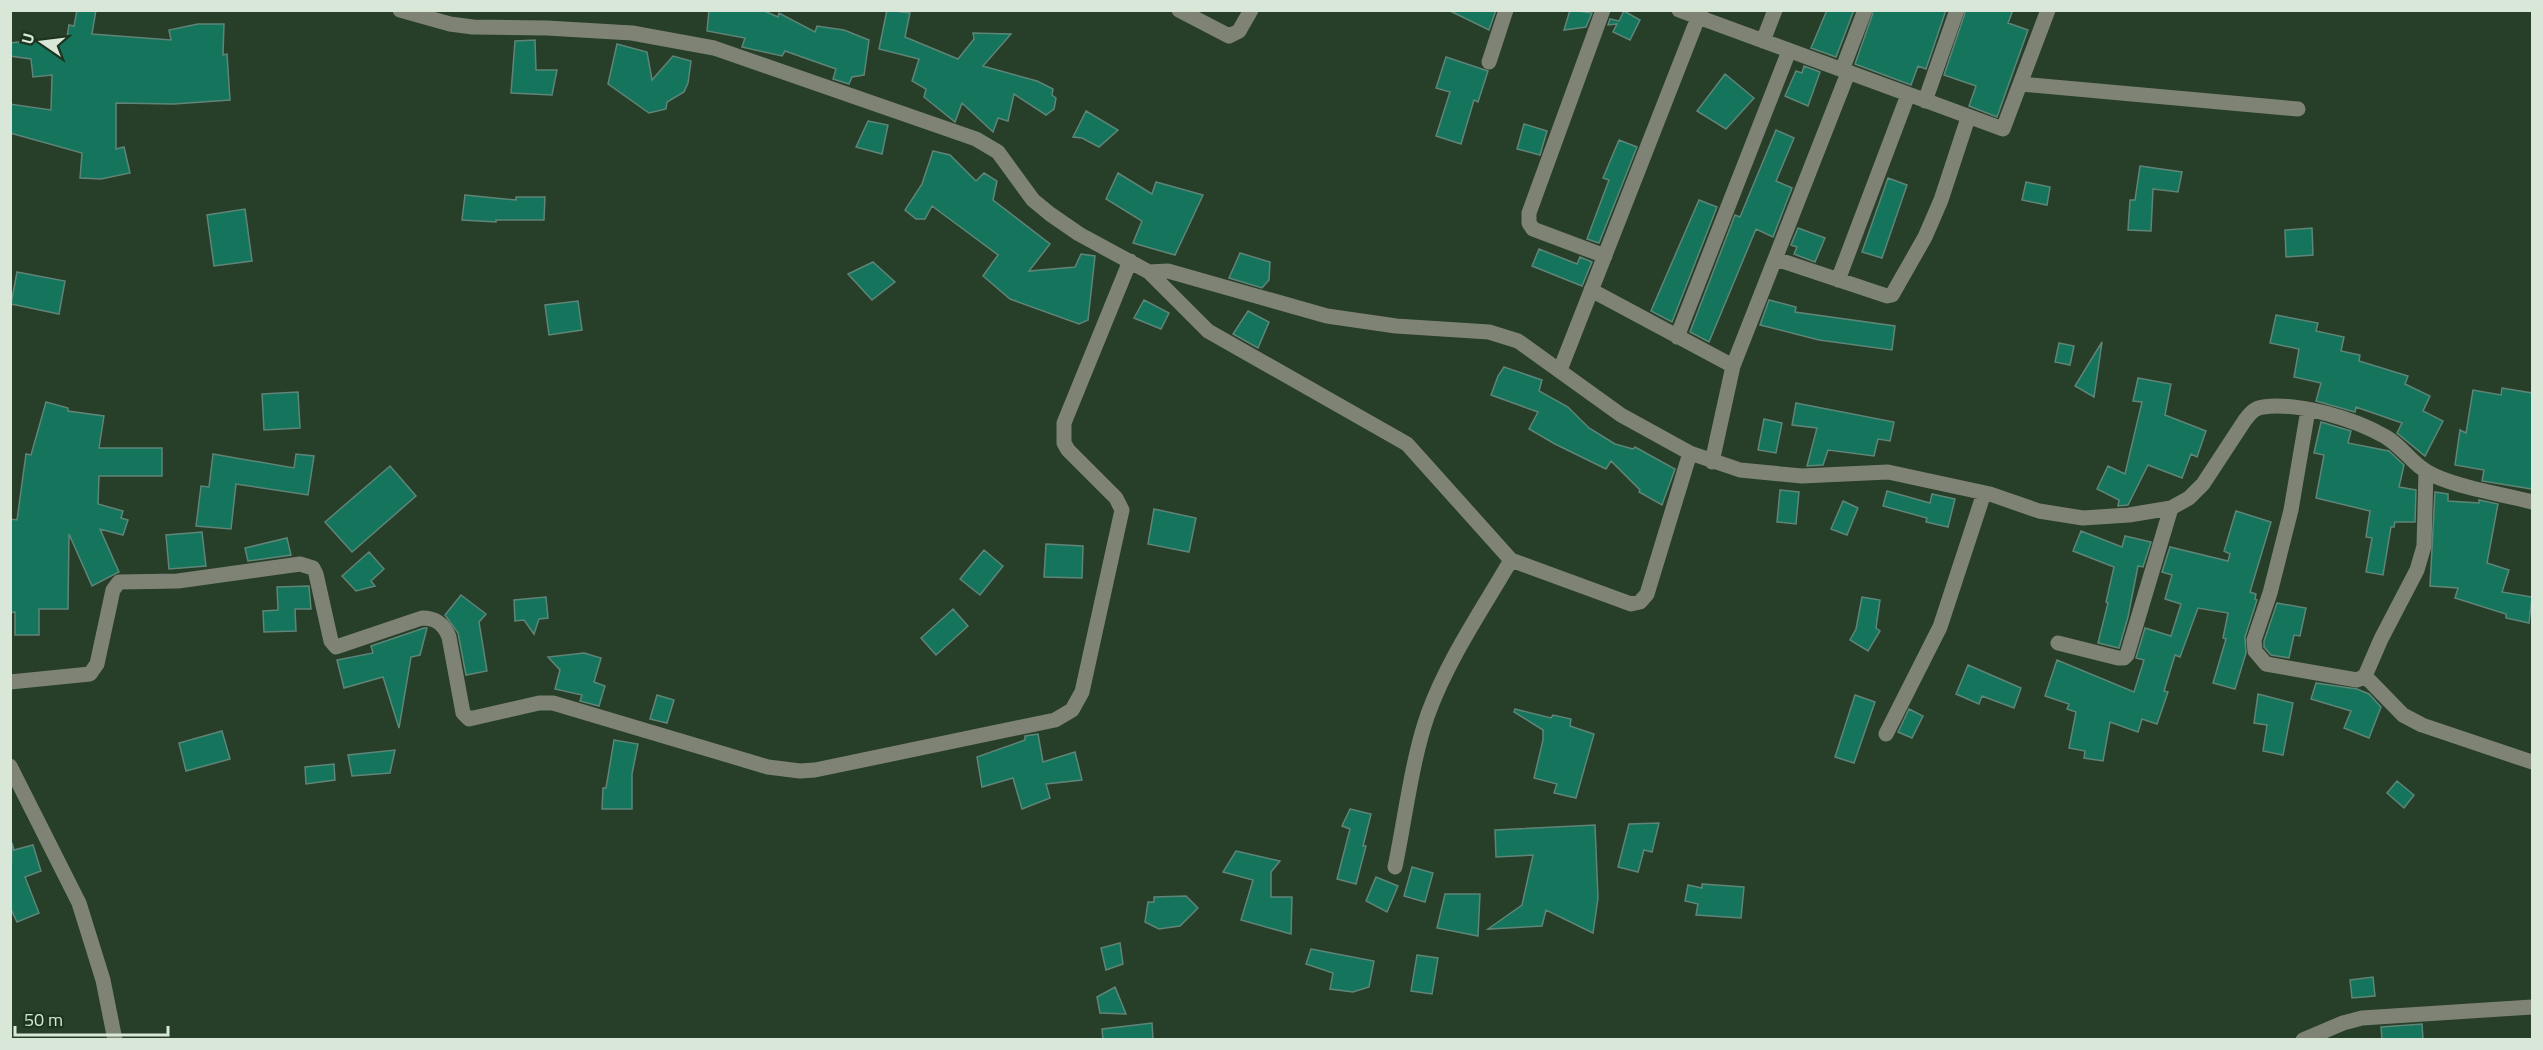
<svg xmlns="http://www.w3.org/2000/svg" width="2543" height="1050" font-family="'Titillium Web',sans-serif">
<rect width="100%" height="100%" fill="#273e28"/>
<path fill="#15745c" stroke="#5f8578" stroke-width="1.5" d="M77 10H96L92 34 171 40 169 30 198 24H224L223 55 227 54 230 100 174 104 116 103V149L124 147 130 173 101 179 80 178 82 153 10 133V104L51 110 52 75 33 77 31 59 10 56V43L67 37 69 25 74 26Z
M709 10H762L778 17 779 13 815 32 817 26 844 30 869 40 864 75 852 77 849 84 833 79 836 69 785 51 782 56 742 47 745 38 707 31Z
M887 10 910 13 905 37 958 59 974 39 973 33 1011 34 983 66 1037 81 1053 89 1052 95 1056 98 1054 109 1046 115 1014 94 1008 121 998 118 993 132 962 103 955 122 924 97 926 89 912 81 919 59 879 49Z
M1448 10H1496L1489 30Z
M1570 10 1592 13 1586 27 1564 30Z
M1827 10H1854L1836 57 1811 48Z
M1874 10H1946L1926 69 1918 66 1911 85 1855 64Z
M1966 10H2013L2008 23 2028 30 1997 117 1969 106 1976 86 1944 75Z
M1624 11 1640 20 1630 40 1613 32 1617 24 1608 25 1610 19 1619 21Z
M535 40 536 70H557L552 95 511 93 515 41Z
M617 44 647 52 652 80 673 56 691 61 688 83 684 92 667 102 666 109 649 113 608 84Z
M1446 57 1488 71 1478 102 1474 100 1461 144 1436 136 1450 92 1436 88Z
M1804 66 1820 72 1808 106 1785 96 1796 71 1802 73Z
M1725 74 1754 98 1726 129 1697 111Z
M1086 111 1118 130 1099 147 1082 138 1073 137Z
M868 121 888 125 882 154 856 147Z
M1524 124 1547 131 1540 155 1517 149Z
M1776 130 1794 138 1776 181 1792 188 1773 237 1756 229 1709 342 1690 332 1735 215 1740 217Z
M1619 140 1637 147 1599 243 1587 239 1609 180 1603 178Z
M933 151 950 155 976 181 984 173 997 181 993 200 1050 244 1029 271 1075 267 1081 254 1095 256 1088 320 1079 324 1010 299 983 276 998 255 932 206 925 219H916L905 210 922 184Z
M2140 166 2182 172 2178 192 2153 189 2151 231 2128 230 2130 200H2135Z
M1118 173 1152 194 1156 182 1203 195 1175 255 1133 243 1142 221 1106 199Z
M1888 178 1907 185 1882 258 1862 252Z
M2026 182 2050 187 2047 205 2022 200Z
M465 195 516 200V197H545L544 220H496V222L462 220Z
M1699 200 1717 207 1672 322 1651 311Z
M245 209 252 261 214 266 207 215Z
M1798 228 1825 238 1815 262 1794 254 1797 247 1791 245Z
M2312 228 2313 255 2286 257 2285 230Z
M1539 249 1577 264 1580 257 1592 262 1582 286 1532 266Z
M1240 253 1270 262 1269 280 1262 288 1229 278Z
M873 262 895 282 872 300 848 274Z
M17 272 65 281 59 314 11 304Z
M1144 300 1169 313 1161 329 1134 318Z
M1769 300 1796 307 1795 312 1895 326 1892 350 1819 340 1760 325Z
M578 301 582 330 549 335 545 305Z
M1248 311 1269 322 1258 348 1233 334Z
M2276 315 2318 323 2316 331 2344 337 2341 351 2360 355 2359 361 2408 376 2405 384 2430 396 2423 411 2443 421 2425 456 2397 433 2402 423 2356 407 2355 412 2316 401 2321 383 2294 377 2299 349 2270 343Z
M2102 342 2094 397 2075 386Z
M2059 343 2074 346 2070 365 2055 362Z
M1504 367 1542 380 1539 391 1568 407 1589 428 1615 444 1633 449 1635 447 1675 469 1662 505 1639 492 1640 490 1611 461 1606 469 1555 444 1529 429 1538 412 1491 395 1498 376Z
M2138 378 2171 384 2165 415 2206 431 2197 457 2191 454 2182 478 2148 465 2128 505 2118 506 2119 500 2097 489 2108 466 2125 474 2142 402 2133 401Z
M2502 388 2532 393V489L2482 481 2484 470 2455 465 2460 430 2466 433 2473 390 2501 395Z
M298 392 300 428 264 430 262 394Z
M46 402 68 408V411L104 416 99 448H162V476H99L98 504 123 511 121 518 128 520 123 535 100 529 119 572 92 586 69 534 68 609H39V635H15V612L10 613V519L17 520 26 454 31 455Z
M1796 403 1894 422 1890 441 1878 439 1874 456 1828 450 1823 465 1807 466 1817 428 1792 425Z
M1764 419 1782 423 1776 453 1758 450Z
M2321 422 2351 431 2348 443 2389 451 2404 465 2399 487 2416 490 2415 522H2395L2394 527H2391L2383 575 2366 572 2372 538 2366 537 2370 511 2316 498 2324 455 2314 453Z
M213 454 294 468 296 454 314 456 308 495 236 484 231 529 196 526 201 486 209 487Z
M390 466 416 496 352 552 325 522Z
M1780 490 1799 492 1796 524 1777 522Z
M1887 491 1930 503 1932 494 1955 499 1948 527 1926 522 1927 518 1883 506Z
M2435 492 2448 494V501L2479 503V500L2498 504 2487 563 2509 570 2502 592 2532 597 2529 623 2506 618V614L2455 598 2458 588 2430 586Z
M1843 501 1858 508 1847 535 1831 529Z
M1154 509 1196 518 1189 552 1148 544Z
M2236 511 2271 522 2250 592 2256 594 2255 599 2257 600 2245 637 2246 653 2235 689 2213 683 2226 639 2223 638 2228 613 2198 608 2180 657 2175 655 2164 691 2168 692 2157 724 2142 719 2138 732 2110 722 2103 761 2084 758 2085 751 2069 748 2076 712 2067 709 2069 704 2045 696 2057 660 2134 692 2144 660 2136 658 2145 628 2171 636 2181 604 2165 599 2172 575 2162 572 2170 547 2228 561 2230 554 2224 551Z
M2081 531 2122 547 2125 536 2151 542 2143 567 2138 566 2128 617 2119 648 2098 643 2108 603 2106 602 2114 567 2073 551Z
M202 532 206 566 169 569 166 535Z
M287 538 291 555 248 561 245 548Z
M1046 544 1083 546 1082 578 1044 577Z
M984 550 1003 566 980 595 960 579Z
M369 552 384 569 371 581 375 586 356 591 342 576Z
M309 586 311 609H295L296 631 264 632 263 611 278 610 277 587Z
M461 595 486 614 479 622 487 671 466 675 458 633 445 615Z
M546 597 548 618 539 619 534 634 524 620 515 621 514 600Z
M1862 597 1880 600 1876 628 1880 631 1868 651 1850 640 1856 629Z
M2277 603 2306 608 2300 636 2294 635 2289 658 2271 655 2264 647V641Z
M953 609 968 626 936 655 921 638Z
M424 628H427L420 655 411 657 399 728 383 677 344 688 337 660 373 653 371 646Z
M584 653 601 658 594 682 605 686 599 706 580 701 582 695 555 689 560 670 548 657Z
M1968 665 2021 688 2014 708 1982 696 1979 704 1956 694Z
M2316 683 2357 689 2369 694 2381 707 2369 738 2344 728 2351 711 2311 699Z
M2258 694 2293 703 2283 755 2263 751 2267 725 2254 723Z
M657 695 674 700 667 723 650 719Z
M1855 695 1875 702 1854 763 1835 757Z
M1515 709 1551 718 1553 715 1571 719 1570 726 1594 734 1576 798 1554 793 1557 784 1534 778 1543 740V730L1514 712Z
M1909 709 1923 716 1912 738 1898 732Z
M222 731 230 759 186 771 179 743Z
M1038 734 1043 762 1075 752 1082 780 1046 784 1050 798 1022 809 1013 778 982 787 977 757 1025 740V736Z
M614 740 638 744 632 774V809H602L603 788H606Z
M395 750 390 773 352 776 348 755Z
M334 764 335 780 306 784 305 767Z
M2397 781 2414 795 2404 808 2387 793Z
M1350 809 1371 814 1363 846H1366L1356 884 1337 879 1350 829 1342 826Z
M1659 823 1652 852 1644 850 1638 872 1618 867 1629 824Z
M1595 825 1598 898 1593 933 1546 910 1542 926 1488 929 1522 905 1533 855 1496 857 1495 830Z
M12 843 14 850 33 845 41 871 25 877 39 913 17 922 10 907Z
M1236 851 1280 861 1271 872V897H1292L1291 934 1241 920 1253 880 1223 872Z
M1412 867 1433 873 1425 902 1404 896Z
M1376 877 1398 886 1387 912 1366 901Z
M1702 884 1744 887 1741 918 1696 915 1698 904 1685 901 1688 885 1702 888Z
M1445 894H1480L1478 936 1437 928Z
M1186 896 1198 908 1180 926 1159 929 1145 922 1148 902H1154V897Z
M1120 943 1123 964 1106 970 1101 948Z
M1311 949 1374 961 1369 987 1353 992 1330 989 1333 973 1306 964Z
M1417 955 1438 958 1432 994 1411 991Z
M2373 977 2375 996 2352 998 2350 980Z
M1115 987 1126 1014 1100 1013 1097 997Z
M1152 1023 1153 1040H1103L1102 1029Z
M2422 1024 2423 1040H2382L2381 1027Z"/>
<g fill="none" stroke-linecap="round" stroke-linejoin="round">
<path stroke="#7f8375" stroke-width="15" d="M400 10 450 24 473 27 547 28 632 33 714 48 976 139 998 152 1033 200 1050 214 1079 234 1149 272 1168 271 1327 316 1396 326 1489 332 1518 341 1621 415 1690 453 1740 470 1802 476 1888 472 1990 494 2039 511 2083 518 2129 515 2171 508 2189 498 2203 484 2245 420C2250 414 2254 408 2263 407 2299 402 2355 419 2386 437 2404 448 2414 467 2435 476 2465 489 2501 494 2532 502
M1179 10 1229 36 1239 31 1251 10
M1603 10 1529 213V223L1533 229 1605 256
M1679 10 2003 129 2048 10
M1763 41 1775 10
M1489 62 1506 10
M1842 70 1865 10
M2021 84 2298 109
M1925 101 1957 10
M1776 259 1887 296 1892 295 1925 237 1941 200 1968 118
M1149 272 1208 331 1407 444 1511 560 1631 604 1640 602 1647 594 1690 453
M1838 280 1908 95
M1591 290 1733 366 1712 462
M1677 337 1789 51
M1733 366 1848 73
M1560 370 1701 10
M2308 410 2291 510 2270 593 2254 640 2255 651 2266 664 2357 680 2365 676 2381 639 2417 570 2424 546 2426 471
M2058 643 2118 658H2124L2127 655 2171 508
M2365 676 2403 715 2422 725 2532 762
M10 682 90 674 97 664 113 590 119 582 178 581 300 564 313 568 316 574 331 641 336 647 422 618C436 618 444 624 449 637L463 713 469 719 539 703H553L768 767 800 771 815 770 1055 720 1072 710 1082 692 1122 510 1116 498 1068 450 1064 443V423L1130 261
M1886 734 1940 627 1984 493
M10 766 79 903 103 980 115 1040
M1395 867C1405 819 1412 759 1428 714 1448 659 1482 610 1511 560
M2303 1040 2343 1023 2362 1018 2532 1007"/>
</g>
<rect width="2543" height="1050" fill="none" stroke="#d9e7d9" stroke-width="24"/>
<g transform="translate(42 42) rotate(284)" stroke="#1d341f" stroke-width="4.5" paint-order="stroke">
<path d="M0-4.5L10 22L0 15L-10 22Z" fill="#d9e7d9"/>
<text y="-9" font-size="16" font-weight="bold" text-anchor="middle" fill="#d9e7d9">U</text>
</g>
<path d="M15 1026v9h153v-9" fill="none" stroke="#d9e7d9" stroke-width="3"/>
<text x="24" y="1026" font-size="18" fill="#d9e7d9" stroke="#1d341f" stroke-width="4.5" paint-order="stroke">50 m</text>
</svg>
